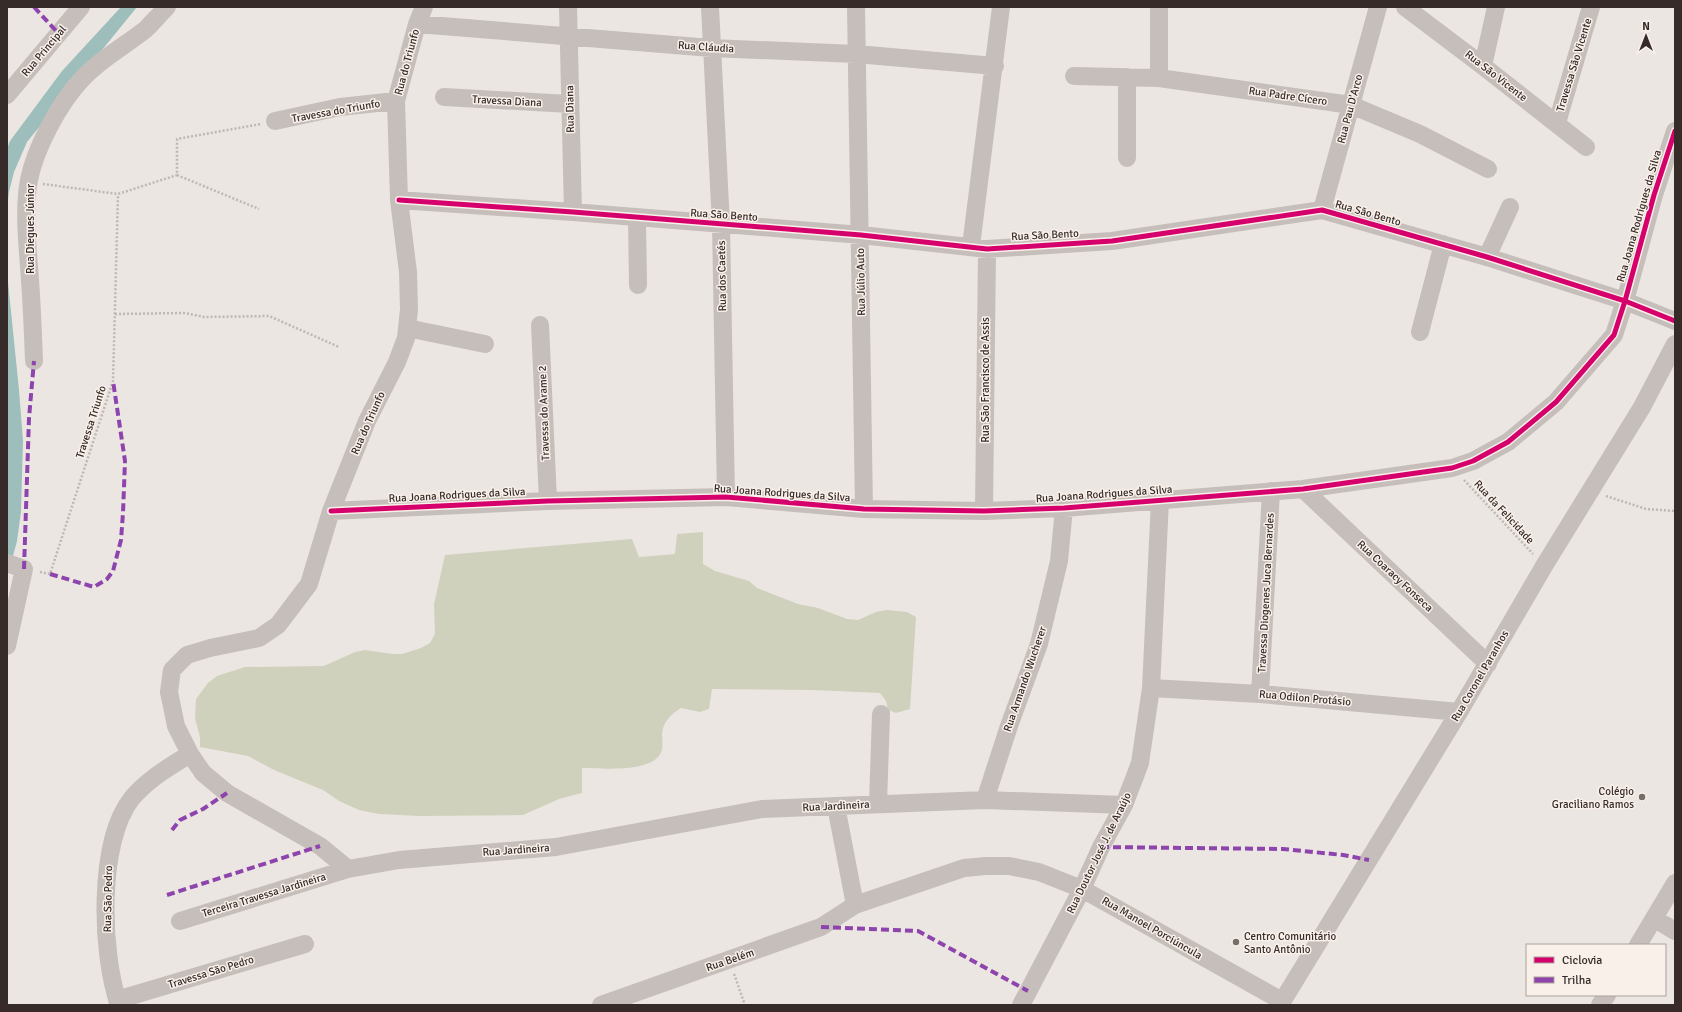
<svg xmlns="http://www.w3.org/2000/svg" width="1682" height="1012" font-family="Signika,sans-serif">
<rect width="100%" height="100%" fill="#ece6e2"/>
<path fill="#cfd1bc" d="M703 532V564L715 571 749 581 757 588 798 604 818 608 847 619 858 620 876 612 887 610 907 612 916 617 910 709 896 713 888 710 886 701 880 693 812 690 712 689 709 709 700 712 681 708C671 714 663 722 662 734 662 739 663 745 662 750 655 774 602 768 582 768V793L559 799 523 815 420 816 379 814 359 810 339 801 323 790 274 770 248 756 200 747V737L195 718 196 699 208 683 217 676 245 667 324 666 355 652 365 650 392 654H402L421 648 430 643 435 634 434 604 445 555 632 539 639 557 675 554 677 534Z"/>
<path fill="#9ebebb" d="M121 7H137L27 142 14 172 9 192 7 208V149L10 141 62 71Z
M7 272 19 390 23 441 21 512 17 541 7 578Z"/>
<g fill="none" stroke-linecap="round" stroke-linejoin="round">
<path stroke="#beb7b3" stroke-width="2.5" stroke-dasharray="2 2" stroke-linecap="butt" d="M177 175 259 209
M43 184 118 194 177 175V139L261 124
M115 314 185 313 204 317 269 316 339 347
M1464 480 1533 554
M1606 496 1646 509 1675 511
M40 572 50 574 113 381 118 194
M734 974 745 1005"/>
<path stroke="#c6beba" stroke-width="18" d="M568 7 573 212
M710 7 721 225 726 497
M856 7 864 509
M1159 7V78
M1405 7 1483 66 1586 147
M417 24 711 48 856 54 995 66
M1483 66 1496 7
M1074 76 1159 78 1351 105 1420 134 1488 169
M1127 77V158
M7 95 81 7
M444 97 570 104
M275 121 340 107 396 101
M1557 123 1591 7
M399 200 573 212 861 235 987 249 1112 241 1322 210 1487 257 1625 301 1675 321
M1322 210 1378 7
M637 218 638 285
M971 246 1001 7
M1487 257 1510 207
M540 325 548 501
M407 328 485 344
M1420 332 1443 244
M34 361C33 334 32 307 30 280 28 249 23 211 29 180 35 149 59 103 82 79 100 59 125 46 146 29 153 22 160 14 167 7
M1303 489 1488 664
M331 511 548 501 726 497 864 509 984 511 1064 508 1303 489 1452 468 1473 461 1508 442 1556 402 1614 335 1625 301 1654 195 1675 131
M984 511 987 249
M7 563 24 569 7 646
M1151 688 1260 694 1459 712
M1260 694 1271 491
M985 800 1009 726 1039 644 1059 561 1064 508
M878 804 881 714
M836 806 855 905
M348 869 320 846 227 793 203 773 190 754 176 726 169 692 172 670 187 655 210 648 259 638 278 625 309 584 331 511 367 421 397 362 406 338 409 309 408 272 399 200 396 101 417 24 424 7
M1655 919 1675 931
M180 921 348 869 399 860 556 847 762 809 985 800 1124 805
M1638 945 1675 883
M117 1000 305 944
M119 1005C101 954 97 842 132 798 148 779 169 767 190 754
M601 1005 821 927 855 905 964 868 986 866H1009L1039 872 1082 889 1282 1001
M1021 1005 1082 889 1101 847 1124 805 1140 763 1151 688 1160 500
M1280 1005 1459 712 1544 566 1642 407 1675 344
M1600 1005 1607 995"/>
<path stroke="#8e44ad" stroke-width="4" stroke-dasharray="8 4" stroke-linecap="butt" d="M34 7 58 33
M24 569 29 418 34 361
M50 574 94 587 107 579 113 571 121 540 123 513 125 461 113 381
M172 830 180 820 203 809 227 793
M1101 847 1283 849 1343 855 1369 860
M167 895 320 846
M821 927 918 931 1028 991"/>
<defs>
<path id="cycleway" d="M399 200 573 212 861 235 987 249 1112 241 1322 210 1487 257 1625 301 1675 321
M331 511 548 501 726 497 864 509 984 511 1064 508 1303 489 1452 468 1473 461 1508 442 1556 402 1614 335 1625 301 1654 195 1675 131"/>
</defs>
<use href="#cycleway" stroke="#f9f0e9" stroke-width="8"/>
<use href="#cycleway" stroke="#d6006c" stroke-width="5"/>
</g>
<g fill="#766c6a" stroke="#f9f0e9" stroke-width="1.5">
<circle cx="1642" cy="797" r="4"/>
<circle cx="1236" cy="942" r="4"/>
</g>
<g text-anchor="middle" dominant-baseline="central" stroke-width="3" stroke-linejoin="round" paint-order="stroke">
<g font-size="11" fill="#362b29" stroke="#f9f0e9">
<text transform="translate(706 47) rotate(4)">Rua Cláudia</text>
<text transform="translate(44 51) rotate(-50)">Rua Principal</text>
<text transform="translate(407 62) rotate(-75)">Rua do Triunfo</text>
<text transform="translate(1574 65) rotate(-73)">Travessa São Vicente</text>
<text transform="translate(1496 76) rotate(38)">Rua São Vicente</text>
<text transform="translate(1288 96) rotate(8)">Rua Padre Cícero</text>
<text transform="translate(507 101) rotate(3)">Travessa Diana</text>
<text transform="translate(570 109) rotate(-91)">Rua Diana</text>
<text transform="translate(1350 109) rotate(-75)">Rua Pau D'Arco</text>
<text transform="translate(336 111) rotate(-10)">Travessa do Triunfo</text>
<text transform="translate(1368 213) rotate(16)">Rua São Bento</text>
<text transform="translate(724 215) rotate(4)">Rua São Bento</text>
<text transform="translate(1639 216) rotate(-74)">Rua Joana Rodrigues da Silva</text>
<text transform="translate(30 229) rotate(-90)">Rua Diegues Júnior</text>
<text transform="translate(1045 235) rotate(-3)">Rua São Bento</text>
<text transform="translate(722 276) rotate(-91)">Rua dos Caetés</text>
<text transform="translate(861 282) rotate(-91)">Rua Júlio Auto</text>
<text transform="translate(985 380) rotate(-90)">Rua São Francisco de Assis</text>
<text transform="translate(544 413) rotate(-92)">Travessa do Arame 2</text>
<text transform="translate(91 422) rotate(-72)">Travessa Triunfo</text>
<text transform="translate(368 423) rotate(-66)">Rua do Triunfo</text>
<text transform="translate(782 493) rotate(4)">Rua Joana Rodrigues da Silva</text>
<text transform="translate(1104 494) rotate(-4)">Rua Joana Rodrigues da Silva</text>
<text transform="translate(457 495) rotate(-3)">Rua Joana Rodrigues da Silva</text>
<text transform="translate(1504 512) rotate(47)">Rua da Felicidade</text>
<text transform="translate(1395 576) rotate(43)">Rua Coaracy Fonseca</text>
<text transform="translate(1266 593) rotate(-87)">Travessa Diogenes Juca Bernardes</text>
<text transform="translate(1480 676) rotate(-60)">Rua Coronel Paranhos</text>
<text transform="translate(1025 679) rotate(-71)">Rua Armando Wucherer</text>
<text transform="translate(1305 698) rotate(5)">Rua Odilon Protásio</text>
<text transform="translate(836 806) rotate(-3)">Rua Jardineira</text>
<text transform="translate(516 850) rotate(-4)">Rua Jardineira</text>
<text transform="translate(1099 853) rotate(-64)">Rua Doutor José J. de Araújo</text>
<text transform="translate(264 895) rotate(-17)">Terceira Travessa Jardineira</text>
<text transform="translate(108 899) rotate(-89)">Rua São Pedro</text>
<text transform="translate(1152 928) rotate(30)">Rua Manoel Porciúncula</text>
<text transform="translate(730 960) rotate(-19)">Rua Belém</text>
<text transform="translate(211 972) rotate(-17)">Travessa São Pedro</text>
</g>
<g font-size="11" fill="#362b29" stroke="#f9f0e9" text-anchor="end">
<text x="1634" y="791">Colégio<tspan x="1634" dy="13">Graciliano Ramos</tspan></text>
<text x="1244" y="936" text-anchor="start">Centro Comunitário<tspan x="1244" dy="13">Santo Antônio</tspan></text>
</g>
</g>
<rect width="1682" height="1012" fill="none" stroke="#362b29" stroke-width="16"/>
<rect x="1526" y="944" width="140" height="52" fill="#f9f0e9" stroke="#aba19c"/>
<rect x="1534" y="957" width="20" height="6" fill="#d6006c" stroke="#aba19c"/>
<text x="1562" y="964" font-size="12" fill="#362b29">Ciclovia</text>
<rect x="1534" y="977" width="20" height="6" fill="#8e44ad" stroke="#aba19c"/>
<text x="1562" y="984" font-size="12" fill="#362b29">Trilha</text>
<g transform="translate(1646 36)" stroke="#f9f0e9" stroke-width="3" paint-order="stroke">
<path d="M0-3L7 15L0 10L-7 15Z" fill="#362b29"/>
<text y="-6" font-size="11" font-weight="bold" text-anchor="middle" fill="#362b29">N</text>
</g>
</svg>
